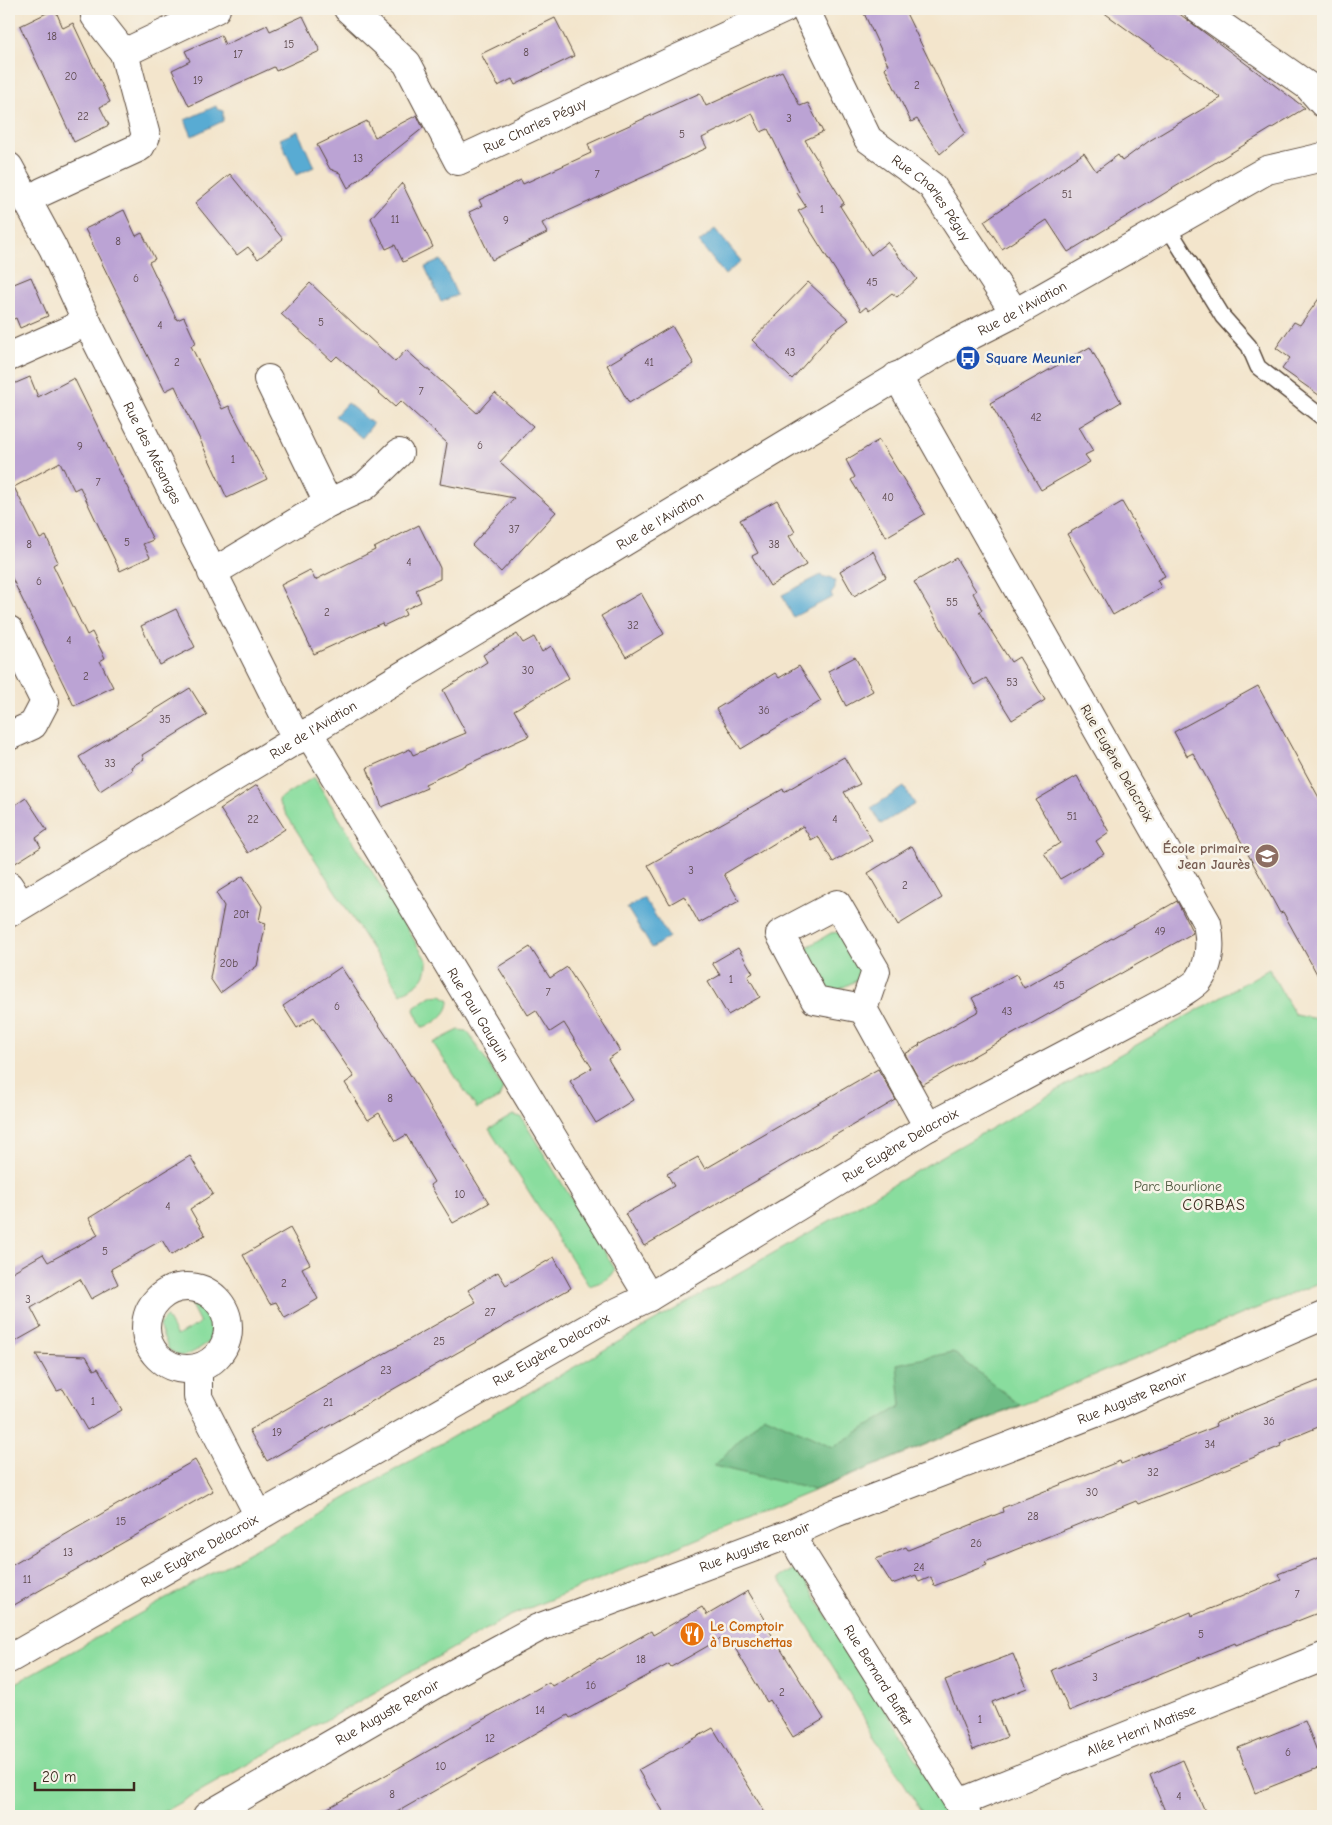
<svg xmlns="http://www.w3.org/2000/svg" width="1332" height="1825" font-family="'Comic Neue',sans-serif">
<rect width="100%" height="100%" fill="#f7f3e8"/>
<filter id="ink" filterUnits="userSpaceOnUse"><feTurbulence type="fractalNoise" baseFrequency=".02" numOctaves="2"/><feDisplacementMap in="SourceGraphic" scale="10" xChannelSelector="R" yChannelSelector="G"/><feConvolveMatrix kernelMatrix="1 2 1 2 8 2 1 2 1" color-interpolation-filters="sRGB"/></filter>
<filter id="wash" filterUnits="userSpaceOnUse"><feTurbulence type="fractalNoise" baseFrequency=".0096" numOctaves="4" result="noise"/><feDisplacementMap in="SourceGraphic" scale="20" xChannelSelector="R" yChannelSelector="G"/><feGaussianBlur stdDeviation="1.12" result="paint"/><feColorMatrix in="noise" values="0 0 0 0 0 0 0 0 0 0 0 0 0 0 0 0 0 1.4 0 .05"/><feComposite in="paint" operator="in"/></filter>
<g filter="url(#wash)">
<rect width="100%" height="100%" fill="#f3e5cc"/>
<path fill="#89dd9e" stroke="#62845e" d="M314 777 427 961C428 981 416 984 401 994L279 803V799Z
M840 932 863 970 859 979 832 993 823 991 804 949 831 933Z
M1269 969 1295 1015 1323 1020V1281L510 1616 156 1816H9V1687L344 1499Z
M442 995 449 1000C450 1013 434 1025 422 1027L414 1010 415 1007 431 996Z
M459 1030 466 1031 470 1035 503 1088 499 1098 477 1109 433 1043Z
M513 1115 521 1117 615 1269C612 1280 598 1283 589 1286L489 1129Z
M196 1301C204 1302 208 1305 212 1311 223 1328 219 1336 203 1346 196 1351 189 1355 181 1356L169 1350 159 1326 166 1316 177 1336 200 1323 190 1303Z
M797 1568 952 1816H924L779 1578Z"/>
<path fill="#6ebc85" stroke="#547352" d="M953 1352 1020 1405 815 1490 714 1466 764 1415 833 1447 901 1406 897 1364Z"/>
<path fill="#58abd3" stroke="#4a6a78" d="M216 106 217 109 223 111V121L192 136 185 120Z
M298 131 314 167 296 175 280 139Z
M715 229 741 261 725 275 699 242Z
M441 260 457 295 441 302 425 267Z
M347 403 373 424 362 438 335 416Z
M821 575 823 578 830 577 835 581V589L831 594 833 597 793 617 782 595Z
M904 787 915 804 881 824 871 808Z
M644 898 669 937 652 948 627 908Z"/>
<g id="blocks">
<path fill="#bba3d4" d="M55 9 63 28 73 23 110 102 100 107 109 125 74 142 20 26Z
M862 9H904L965 133 940 154 917 119 911 122 885 68 888 65Z
M1099 9H1173L1305 108 1068 252 1047 220 1002 249 984 221 1084 153 1096 171 1118 155 1122 161 1149 141 1221 98Z
M303 16 320 51 276 71 274 67 189 106 172 70 190 61 185 51 221 35 225 45 267 25 270 31Z
M555 18 574 56 515 85 512 79 498 86 481 54Z
M782 71 800 106 808 103 823 132 805 140 844 203 840 206 871 255 887 242 917 279 897 297 892 293 869 311 866 307 861 311 798 211 806 207 797 193 799 192 768 129 761 132 752 113 702 138 707 148 542 223 547 233 492 260 469 212 482 206 479 200 521 180 523 184 591 153 588 144 700 93 706 106Z
M417 115 423 128 348 188 340 173 330 169 317 145 367 121 375 137Z
M230 174 283 239 258 259 248 247 237 255 195 203Z
M402 183 433 247 403 262 395 245 386 249 371 218Z
M124 210 136 236 142 233 155 259 149 262 177 320 184 317 196 343 191 346 222 409 229 406 267 479 227 498 175 386 165 391 85 229Z
M31 277 48 316 20 328 16 318 9 321V286Z
M808 282 849 320 833 332 792 379 752 340Z
M310 283 395 362 406 350 477 413 495 393 533 426 500 462 556 512 501 572 472 545 514 498 440 484 447 443 401 401 395 407 337 356 332 361 281 314Z
M1323 293V398L1282 369 1290 358 1276 348 1294 322 1300 325Z
M672 326 694 364 629 403 607 365Z
M1090 347 1121 402 1079 427 1093 451 1085 455 1090 462 1041 490 990 403Z
M30 377 38 397 74 378 153 540 143 544 150 557 120 571 80 487 74 490 60 462 14 487 40 539 46 536 58 562 53 565 87 635 92 632 105 658 100 661 113 687 74 706 9 572V386Z
M879 440 925 514 886 537 851 480 855 477 846 460Z
M777 500 795 532 789 536 806 565 770 586 752 556 758 553 740 520Z
M1122 502 1165 576 1157 580 1161 587 1113 615 1067 534Z
M419 525 440 568V579L416 590 421 602 404 610 406 615 383 626 382 623 314 654 281 585 310 570 315 580 375 550 374 548Z
M873 551 886 577 854 596 840 571Z
M956 558 976 591 973 593 982 610 979 612 1011 662 1019 657 1045 700 1012 720 986 678 974 685 914 582Z
M641 593 664 634 626 657 601 616Z
M176 609 195 647 160 665 141 626Z
M517 634 523 643 534 637 542 652 551 646 569 678 514 710 529 736 425 784 427 788 382 807 367 768 410 749 413 755 466 733 443 690 487 662 483 655Z
M855 657 873 691 846 706 828 671Z
M799 666 821 701 741 749 716 709 775 673 779 678Z
M1258 686 1323 805V985L1283 912 1280 913 1193 753 1187 756 1174 732Z
M190 688 207 715 142 755 144 759 131 767 132 770 100 791 79 757Z
M844 757 860 784 844 792 872 840 833 862 818 836 811 840 803 826 724 874 739 901 699 923 684 896 670 904 648 865 783 789 784 792Z
M1077 776 1109 832 1096 841 1104 854 1060 879 1044 853 1060 843 1036 800Z
M257 785 285 829 248 853 220 809Z
M9 796 15 805 26 798 47 830 36 838 41 847 9 867Z
M912 846 942 898 898 925 868 873Z
M243 876 262 906 259 921 266 923 257 966 220 993 210 978 224 906 216 893Z
M1177 901 1193 933 922 1085 905 1054 920 1045 919 1044 979 1011 972 998 1016 974 1024 988Z
M530 947 550 978 567 967 620 1051 608 1059 633 1100 596 1123 570 1081 592 1068 564 1023 550 1032 536 1010 528 1015 498 967Z
M738 948 753 973 748 976 760 997 728 1015 708 982 720 975 712 963Z
M341 967 387 1037 489 1203 453 1223 430 1185 434 1182 406 1135 396 1141 379 1113 368 1120 345 1083 354 1077 314 1017 297 1028 283 1006Z
M878 1069 896 1100 644 1246 625 1214 674 1186 667 1174 698 1157 705 1169Z
M190 1156 213 1194 190 1209 205 1235 171 1255 162 1240 111 1269 118 1284 91 1299 80 1279 31 1308 41 1327 9 1345V1266L12 1272 43 1254 48 1262 98 1235 89 1218Z
M290 1228 310 1264 302 1268 318 1299 285 1318 276 1302 270 1304 243 1255Z
M554 1257 571 1288 267 1461 249 1430 476 1302 468 1290 498 1272 506 1285Z
M36 1354 86 1356 94 1370 98 1368 122 1410 87 1430 63 1389 57 1391Z
M1323 1379V1425L1280 1443 1281 1446 1197 1481 1138 1504 1136 1501 985 1562 987 1565 934 1586 931 1577 919 1582 916 1575 892 1584 876 1559 906 1547 908 1550 1003 1512 1002 1508 1120 1461 1121 1464 1217 1426 1216 1422Z
M195 1460 213 1491 9 1608V1567Z
M1323 1556V1611L1236 1645 1235 1643 1069 1711 1052 1670 1191 1612 1192 1616 1281 1580 1278 1574Z
M748 1591 769 1626 767 1627 824 1719 793 1737 770 1700 767 1702 729 1638 722 1642 720 1639 671 1667 669 1664 570 1718 568 1715 390 1816H314L549 1682 552 1686 600 1658 601 1659 651 1631 653 1635 702 1607 707 1615Z
M1013 1654 1027 1688 992 1702 1007 1737 973 1750 945 1680Z
M1305 1721 1323 1766 1255 1793 1238 1748Z
M713 1728 767 1816H666L638 1770Z
M1183 1760 1207 1816H1167L1150 1775Z"/>
</g>
</g>
<g filter="url(#ink)">
<use href="#blocks" fill-opacity="0" stroke="#574638" stroke-width="1"/>
<g fill="none" stroke-linecap="round" stroke-linejoin="round">
<defs>
<path id="service" d="M1167 226 1223 317 1249 346 1258 367 1323 418"/>
<g id="minor">
<path id="s1" d="M348 9 407 63 458 161 784 9"/>
<path id="s2" d="M805 9 868 139 932 186 1015 313"/>
<path d="M95 16 124 53"/>
<path id="s3" d="M9 167 53 248 87 322 297 740"/>
<path d="M42 192 140 147 146 136 124 53 216 9"/>
<path d="M9 357 87 322"/>
<path d="M268 379 328 503"/>
<path d="M212 573 328 503 365 486 399 453"/>
<path d="M9 630 45 702 33 725 9 736"/>
<path id="s4" d="M308 732 649 1297"/>
<path d="M9 886 21 905"/>
<path d="M837 904 876 971 863 1009 815 1000 780 934Z"/>
<path id="s5" d="M9 913 942 350 1015 313 1267 170 1323 157"/>
<path d="M863 1009 928 1127"/>
<circle cx="187" cy="1328" r="41"/>
<path d="M198 1368V1397L259 1516"/>
<path id="s6" d="M792 1533 801 1552 967 1816"/>
<path id="s7" d="M9 1659 611 1315 649 1297 928 1127 1180 994C1186 990 1195 985 1199 980 1211 963 1211 942 1207 923L897 376"/>
<path id="s8" d="M959 1803 1323 1657"/>
<path id="s9" d="M207 1816 451 1675 538 1628 792 1533 835 1513 1119 1404 1323 1316"/>
</g>
<path id="tertiary" d="M1198 9 1308 86 1323 103"/>
</defs>
<use href="#service" stroke="#574638" stroke-width="18"/>
<use href="#minor" stroke="#574638" stroke-width="30"/>
<use href="#tertiary" stroke="#574638" stroke-width="30"/>
<use href="#service" stroke="#fff" stroke-width="15"/>
<use href="#minor" stroke="#fff" stroke-width="28"/>
<use href="#tertiary" stroke="#fff" stroke-width="28"/>
</g>
</g>
<defs>
<symbol id="bus-disc" viewBox="-11 -11 22 22"><circle r="9.5" fill="#1a4fb4" stroke="#f7f3e8"/><path d="M-5-6H5V4H4V6H2V4H-2V6H-4V4H-5ZM-3.5-4V0h7V-4ZM-3.5 1.2v1.5H-2V1.2ZM2 1.2v1.5H3.5V1.2Z" fill="#fff"/></symbol>
<symbol id="school-disc" viewBox="-11 -11 22 22"><circle r="9.5" fill="#8d6e63" stroke="#f7f3e8"/><path d="M0-5L7-2L0 1L-7-2ZM-4 1L0 2.5L4 1V4Q0 6-4 4Z" fill="#fff"/></symbol>
<symbol id="restaurant-disc" viewBox="-11 -11 22 22"><circle r="9.5" fill="#e8710a" stroke="#f7f3e8"/><path d="M-5-6h1v4h1v-4h1v4h1v-4h1v5L-1.5 .5V6h-2V.5L-5-1ZM5-6V6H3V1.5H1.5Q1.5-4 5-6Z" fill="#fff"/></symbol>
</defs>
<g fill-rule="evenodd">
<use href="#bus-disc" x="954" y="344" width="28" height="28"/>
<use href="#school-disc" x="1253" y="842" width="28" height="28"/>
<use href="#restaurant-disc" x="678" y="1620" width="28" height="28"/>
</g>
<g text-anchor="middle" dominant-baseline="central" stroke-width="5" stroke-linejoin="round" paint-order="stroke">
<g font-size="11" fill="#5b484c">
<text x="52" y="36">18</text>
<text x="289" y="44">15</text>
<text x="526" y="52">8</text>
<text x="238" y="54">17</text>
<text x="71" y="76">20</text>
<text x="198" y="80">19</text>
<text x="917" y="85">2</text>
<text x="83" y="116">22</text>
<text x="789" y="118">3</text>
<text x="682" y="134">5</text>
<text x="358" y="158">13</text>
<text x="597" y="174">7</text>
<text x="1067" y="194">51</text>
<text x="822" y="209">1</text>
<text x="395" y="219">11</text>
<text x="506" y="220">9</text>
<text x="118" y="241">8</text>
<text x="136" y="278">6</text>
<text x="872" y="282">45</text>
<text x="321" y="322">5</text>
<text x="160" y="325">4</text>
<text x="790" y="352">43</text>
<text x="177" y="362">2</text>
<text x="649" y="362">41</text>
<text x="421" y="391">7</text>
<text x="1036" y="417">42</text>
<text x="480" y="445">6</text>
<text x="80" y="446">9</text>
<text x="233" y="459">1</text>
<text x="98" y="482">7</text>
<text x="888" y="497">40</text>
<text x="514" y="529">37</text>
<text x="127" y="542">5</text>
<text x="29" y="544">8</text>
<text x="774" y="544">38</text>
<text x="409" y="562">4</text>
<text x="39" y="581">6</text>
<text x="952" y="602">55</text>
<text x="327" y="612">2</text>
<text x="633" y="625">32</text>
<text x="69" y="640">4</text>
<text x="528" y="670">30</text>
<text x="86" y="676">2</text>
<text x="1012" y="682">53</text>
<text x="764" y="710">36</text>
<text x="165" y="719">35</text>
<text x="110" y="763">33</text>
<text x="1072" y="816">51</text>
<text x="253" y="819">22</text>
<text x="835" y="819">4</text>
<text x="691" y="870">3</text>
<text x="905" y="885">2</text>
<text x="241" y="914">20t</text>
<text x="1160" y="931">49</text>
<text x="229" y="963">20b</text>
<text x="731" y="979">1</text>
<text x="1059" y="985">45</text>
<text x="548" y="992">7</text>
<text x="337" y="1006">6</text>
<text x="1007" y="1011">43</text>
<text x="390" y="1098">8</text>
<text x="460" y="1194">10</text>
<text x="168" y="1206">4</text>
<text x="105" y="1251">5</text>
<text x="284" y="1283">2</text>
<text x="28" y="1299">3</text>
<text x="490" y="1312">27</text>
<text x="439" y="1341">25</text>
<text x="386" y="1370">23</text>
<text x="93" y="1401">1</text>
<text x="328" y="1402">21</text>
<text x="1269" y="1421">36</text>
<text x="277" y="1432">19</text>
<text x="1210" y="1444">34</text>
<text x="1153" y="1472">32</text>
<text x="1092" y="1492">30</text>
<text x="1033" y="1516">28</text>
<text x="121" y="1521">15</text>
<text x="976" y="1543">26</text>
<text x="68" y="1552">13</text>
<text x="919" y="1567">24</text>
<text x="27" y="1579">11</text>
<text x="1297" y="1594">7</text>
<text x="1201" y="1634">5</text>
<text x="641" y="1659">18</text>
<text x="1095" y="1677">3</text>
<text x="591" y="1685">16</text>
<text x="782" y="1692">2</text>
<text x="540" y="1710">14</text>
<text x="980" y="1719">1</text>
<text x="490" y="1738">12</text>
<text x="1288" y="1752">6</text>
<text x="441" y="1766">10</text>
<text x="392" y="1794">8</text>
<text x="1179" y="1796">4</text>
</g>
<g font-size="14" fill="#3b2a1e" stroke="#f7f3e8">
<text stroke="none"><textPath href="#s1" startOffset="275">Rue Charles Péguy</textPath></text>
<text stroke="none"><textPath href="#s2" startOffset="232">Rue Charles Péguy</textPath></text>
<text stroke="none"><textPath href="#s5" startOffset="1180">Rue de l'Aviation</textPath></text>
<text stroke="none"><textPath href="#s3" startOffset="320">Rue des Mésanges</textPath></text>
<text stroke="none"><textPath href="#s5" startOffset="760">Rue de l'Aviation</textPath></text>
<text stroke="none"><textPath href="#s5" startOffset="355">Rue de l'Aviation</textPath></text>
<text transform="translate(1117 763) rotate(60)">Rue Eugène Delacroix</text>
<text stroke="none"><textPath href="#s4" startOffset="330">Rue Paul Gauguin</textPath></text>
<text stroke="none"><textPath href="#s7" startOffset="1029">Rue Eugène Delacroix</textPath></text>
<text stroke="none"><textPath href="#s7" startOffset="624">Rue Eugène Delacroix</textPath></text>
<text stroke="none"><textPath href="#s9" startOffset="1018">Rue Auguste Renoir</textPath></text>
<text stroke="none"><textPath href="#s9" startOffset="612">Rue Auguste Renoir</textPath></text>
<text stroke="none"><textPath href="#s7" startOffset="219">Rue Eugène Delacroix</textPath></text>
<text stroke="none"><textPath href="#s6" startOffset="166">Rue Bernard Buffet</textPath></text>
<text stroke="none"><textPath href="#s9" startOffset="208">Rue Auguste Renoir</textPath></text>
<text stroke="none"><textPath href="#s8" startOffset="196">Allée Henri Matisse</textPath></text>
</g>
<g font-size="14" font-weight="bold" fill="#164399" stroke="#f7f3e8" text-anchor="start">
<text x="986" y="358">Square Meunier</text>
</g>
<g font-size="14" font-weight="bold" fill="#785e54" stroke="#f7f3e8" text-anchor="end">
<text x="1250" y="848">École primaire<tspan x="1250" dy="16">Jean Jaurès</tspan></text>
</g>
<g font-size="14" fill="#4e573e" stroke="#f7f3e8">
<text x="1178" y="1186">Parc Bourlione</text>
</g>
<g font-size="14" font-weight="bold" fill="#c56008" stroke="#f7f3e8" text-anchor="start">
<text x="710" y="1626">Le Comptoir<tspan x="710" dy="16">à Bruschettas</tspan></text>
</g>
<g font-size="16" letter-spacing="1" fill="#3b2a1e" stroke="#f7f3e8">
<text x="1214" y="1205">CORBAS</text>
</g>
</g>
<rect width="1332" height="1825" fill="none" stroke="#f7f3e8" stroke-width="30"/>
<path d="M35 1782v8h99v-8" fill="none" stroke="#3b2a1e" stroke-width="2.5"/>
<text x="42" y="1782" font-size="15" fill="#3b2a1e" stroke="#f7f3e8" stroke-width="4" paint-order="stroke">20 m</text>
</svg>
